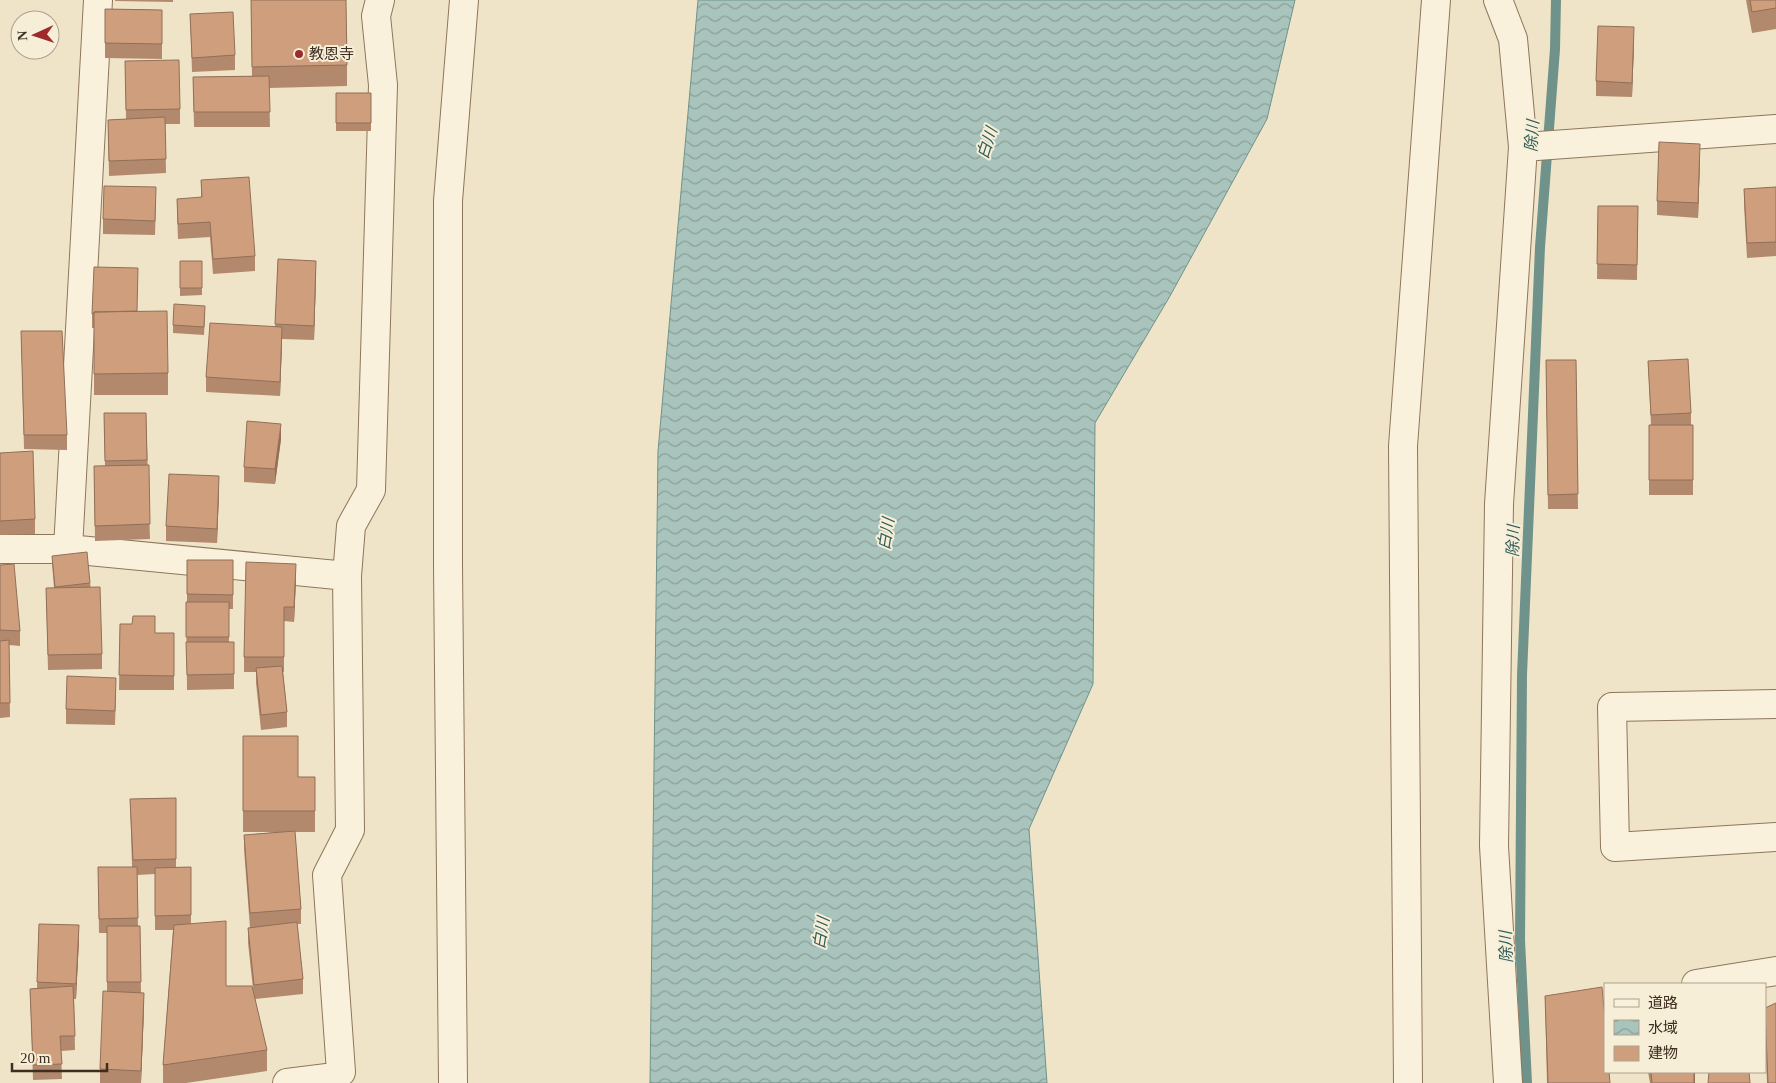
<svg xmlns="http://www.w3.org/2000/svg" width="1776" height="1083" font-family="'Times New Roman','Noto Sans JP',serif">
<defs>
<pattern id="water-waves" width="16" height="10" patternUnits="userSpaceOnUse" patternTransform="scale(1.25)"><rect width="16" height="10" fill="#a9c4bc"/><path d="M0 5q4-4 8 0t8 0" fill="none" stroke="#8ba098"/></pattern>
</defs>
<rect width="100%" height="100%" fill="#f0e4c8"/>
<path fill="url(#water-waves)" stroke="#6f938a" d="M698 0H1295L1267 119 1170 296 1095 423 1093 684 1029 829 1047 1083H650L658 451Z"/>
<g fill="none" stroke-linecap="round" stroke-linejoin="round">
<path stroke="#6f938a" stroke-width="10" d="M1527 1083 1520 940 1522 675 1540 247 1555 49 1556 0"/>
<defs>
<path id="minor" d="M1498 0 1513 39 1523 147 1499 504 1494 846 1508 1083
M1523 147 1776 129
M0 549H68L347 576
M68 549 98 0
M1776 704 1612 707 1615 847 1776 837
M1696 984 1776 971
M287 1083 335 1077 341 1072 327 875 350 830 347 576 351 526 371 490 383 85 376 16 380 0
M453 1083 448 565V201L464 0
M1408 1083 1403 446 1436 0"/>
</defs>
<use href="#minor" stroke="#8d765c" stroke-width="30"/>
<use href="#minor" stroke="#faf1dc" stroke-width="28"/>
</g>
<path fill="#b2896c" d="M115 0H173V2L115 1Z
M251 0 347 65V86L269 88 270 127H194L193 77 252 76Z
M1746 0H1776V29L1752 33Z
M105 9 162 10V59L105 58Z
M190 14 235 55V70L192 72Z
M1634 42 1632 97 1596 96V81Z
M125 61 180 109V124H165L166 173 109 176 108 120 126 119Z
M336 93H371V131H336Z
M1700 159 1698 218 1657 215V201Z
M201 180 255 256V271L213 274 210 237 178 239 177 214V199L201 198Z
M1776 187V256L1747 258 1744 204V189Z
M156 202 155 235 103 234V219Z
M1598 206H1638L1637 280 1597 279Z
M278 259 316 275 314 340 282 339 280 396 206 392V377L275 327Z
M180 261H202V295L180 296Z
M137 311 168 373V395H94V328H92V314Z
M205 314 204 335 173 333V325Z
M21 331 67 435V450L24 449Z
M1546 360H1576L1578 509H1548Z
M1648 361 1691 413V425H1693V495H1649V425H1651Z
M104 413H146L150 539 95 541 94 466H105Z
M281 439 275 484 244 482V467Z
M0 453 35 519V534L0 535Z
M219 491 217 543 166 541V526Z
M52 556 90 583 102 654V669L48 670 46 588H54L52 563Z
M187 560H233V609H229V642H234V689L187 690 186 602H187Z
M0 565 20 631V646L9 645 10 717 0 718Z
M296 579 294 622 284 621V672H283L287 712V727L261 730 256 683V672H244V657Z
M120 624 155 633H174V690H119Z
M116 693 115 725 66 724V709Z
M243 736 298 777H315V832H295L301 909V924H297L303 979V994L255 999 267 1050V1071L186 1083H163V1065L173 930H155V874L137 875 138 926H140L141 993 144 1008 141 1083H100V1069L107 991V933H99L98 867H132L130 799 176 798V867H191V924L226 986 253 989 248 943V928H250L244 849V835L277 832H243Z
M39 924 79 939 76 999H74L75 1050 61 1051 62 1079 33 1080 30 989 37 988Z
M1545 996 1610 1083H1547Z
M1765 1008 1776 1083H1767L1765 1034Z
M1648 1072H1695V1083H1650Z"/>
<path fill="#916f58" d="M1634 27V42L1632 97V83Z
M1700 144V159L1698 218V203Z
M316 261V275L314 340V326Z
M282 327V342L280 396V382Z
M281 424V439L275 484V469Z
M219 476V491L217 543V529Z
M296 564V579L294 622V607Z
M79 925V939L76 999V984Z
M144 993V1008L141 1083V1071Z
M1694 1072H1695V1083H1694Z"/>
<path fill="#cf9f7d" stroke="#916f58" d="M251 0H346L347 65 252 67Z
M1750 0H1776V8L1752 12Z
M105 9 162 10V44L105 43Z
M233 12 235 55 192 58 190 14Z
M1598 26 1634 27 1632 83 1596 81Z
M179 60 180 109 126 110 125 61Z
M269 76 270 112H194L193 77Z
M336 93H371V123H336Z
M165 117 166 159 109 161 108 120Z
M1659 142 1700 144 1698 203 1657 201Z
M249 177 255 256 213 259 210 222 178 224 177 199 202 197 201 180Z
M104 186 156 187 155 221 103 219Z
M1776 187V242L1747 243 1744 189Z
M1598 206H1638L1637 265 1597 264Z
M278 259 316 261 314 326 275 324Z
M180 261H202V288H180Z
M94 267 138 268 137 311 94 312V314H92Z
M174 304 205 306 204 327 173 325Z
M167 311 168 373 94 374V312Z
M210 323 282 327 280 382 206 377Z
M21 331H62L67 435H24Z
M1688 359 1691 413 1651 415 1648 361Z
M1546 360H1576L1578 494 1548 495Z
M104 413H146L147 460 105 461Z
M247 421 281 424 275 469 244 467Z
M1649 425H1693V480H1649Z
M33 451 35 519 0 521V453Z
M149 465 150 524 95 526 94 466Z
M169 474 219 476 217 529 166 526Z
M87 552 90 583 55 587 52 556Z
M187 560H233V595L187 594Z
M246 562 296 564 294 607H284V657H244Z
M14 564 20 631 0 630V565Z
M100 587 102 654 48 655 46 588Z
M186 602H229V637H186Z
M133 616H155V633H174V676L119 675 120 624H132Z
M9 640 10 703H0V641Z
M186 642H234V674L187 675Z
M282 666 287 712 261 715 256 668Z
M67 676 116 678 115 711 66 709Z
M243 736H298V777H315V811H243Z
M176 798V859L133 860 130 799Z
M295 831 301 909 250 913 244 835Z
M98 867H137L138 918 99 919Z
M191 867V915L155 916V868Z
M226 921V986H252L267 1050 163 1065 174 925Z
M297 922 303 979 254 985 248 928Z
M39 924 79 925 76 984 37 982Z
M107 926H140L141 982H107Z
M73 986 75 1036H60L62 1064 33 1065 30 989Z
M1602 987 1605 1020V1072H1609L1610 1083H1548L1545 996Z
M103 991 144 993 141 1071 100 1069Z
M1776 1003V1083H1768L1765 1008Z
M1651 1072H1694V1083H1652Z
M1709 1072H1749L1750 1083H1708Z"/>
<circle fill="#9e2a2b" stroke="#f7eed8" stroke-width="2" cx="299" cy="54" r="5"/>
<g text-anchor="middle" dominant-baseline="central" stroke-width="4" stroke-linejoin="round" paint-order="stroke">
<g font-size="15" fill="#3d2e20" stroke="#f7eed8" text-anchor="start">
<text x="309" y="54">教恩寺</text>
</g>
<g font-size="16" font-style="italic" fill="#2f5d5a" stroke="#f7eed8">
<text transform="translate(1532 136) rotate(-86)">除川</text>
<text transform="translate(987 143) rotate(-72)">白川</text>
<text transform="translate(886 534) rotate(-81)">白川</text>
<text transform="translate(1513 541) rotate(-88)">除川</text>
<text transform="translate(821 933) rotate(-81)">白川</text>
<text transform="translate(1506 947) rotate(-92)">除川</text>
</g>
</g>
<rect x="1604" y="983" width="162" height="90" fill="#f7eed8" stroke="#ada18e"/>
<rect x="1614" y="999" width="25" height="8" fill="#faf1dc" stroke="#ada18e"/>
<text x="1648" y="1008" font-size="15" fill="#3d2e20">道路</text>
<rect x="1614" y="1020" width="25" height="15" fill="url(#water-waves)" stroke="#ada18e"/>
<text x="1648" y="1033" font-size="15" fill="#3d2e20">水域</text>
<rect x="1614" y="1046" width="25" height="15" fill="#cf9f7d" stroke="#ada18e"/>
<text x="1648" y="1058" font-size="15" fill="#3d2e20">建物</text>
<g transform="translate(35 35) rotate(267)"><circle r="24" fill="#f7eed8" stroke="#ada18e"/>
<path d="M0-4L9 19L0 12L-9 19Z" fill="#9e2a2b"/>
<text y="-8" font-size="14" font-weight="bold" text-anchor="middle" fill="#3d2e20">N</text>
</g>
<path d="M12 1063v8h95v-8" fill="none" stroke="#3d2e20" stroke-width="2.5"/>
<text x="20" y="1063" font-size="15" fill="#3d2e20" stroke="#f7eed8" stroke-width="4" paint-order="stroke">20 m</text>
</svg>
